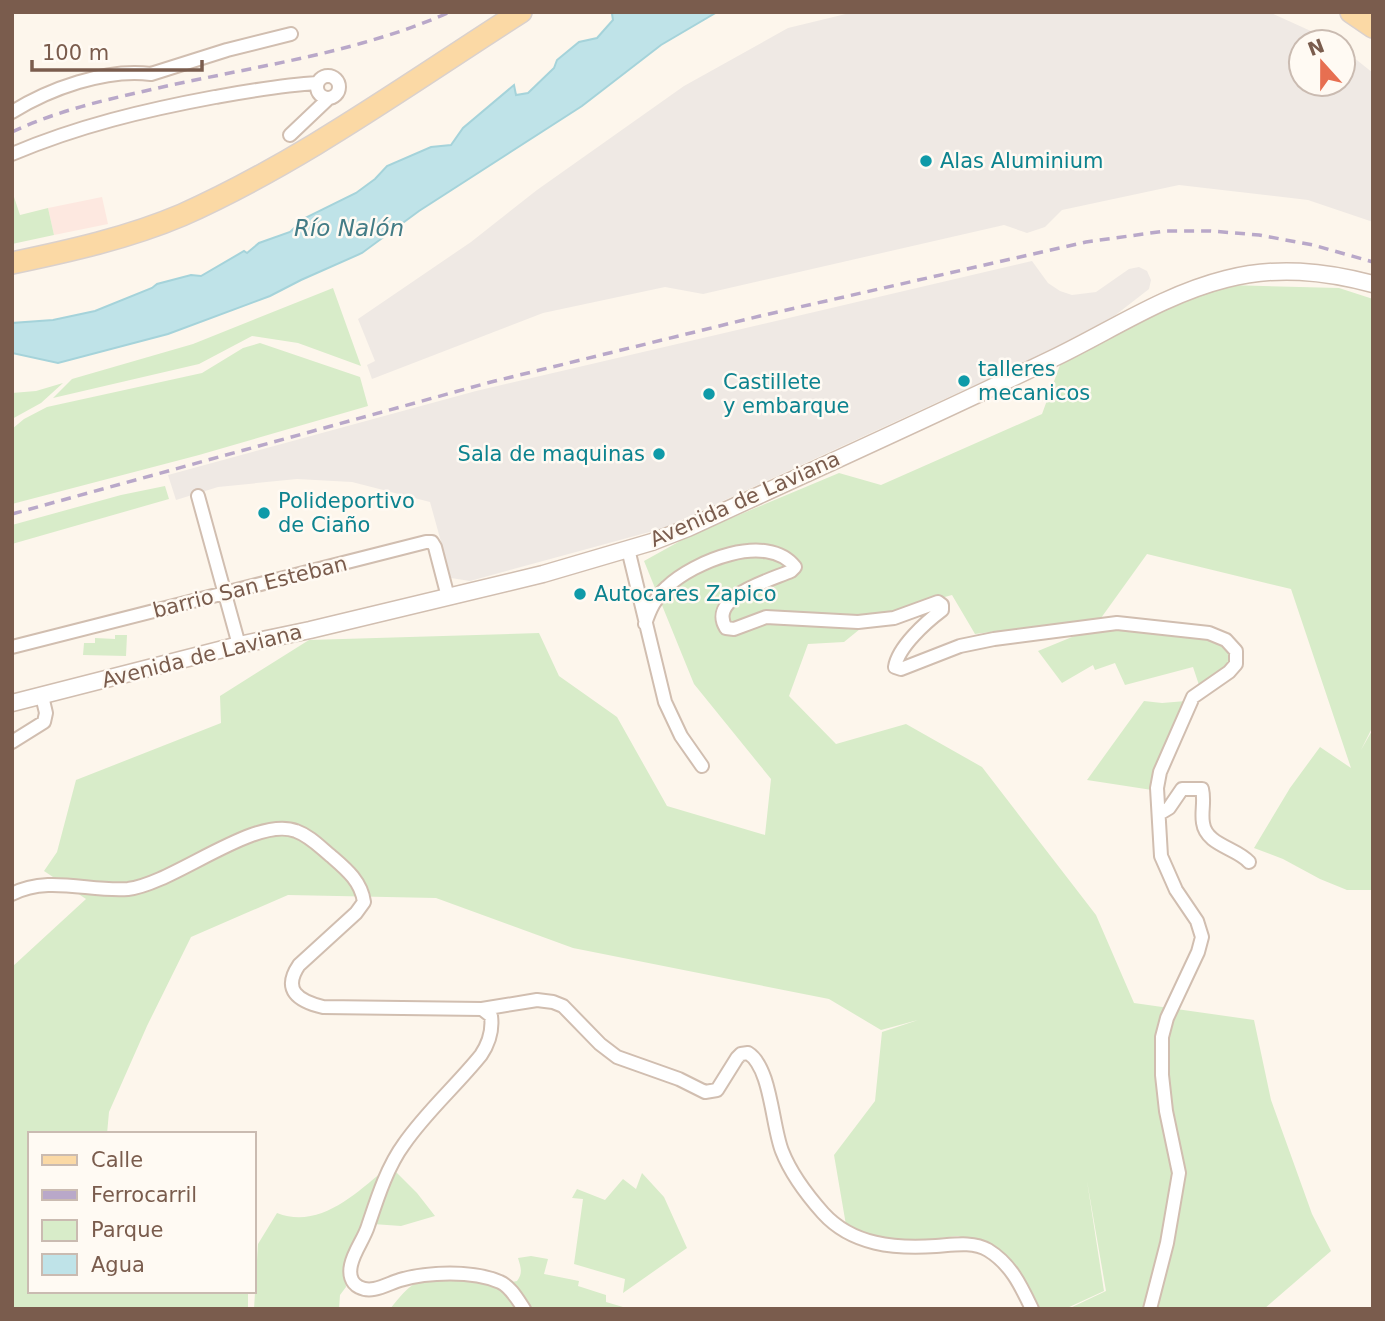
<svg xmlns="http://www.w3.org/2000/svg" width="1385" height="1321" font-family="'DejaVu Sans',sans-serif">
<rect width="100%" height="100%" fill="#fdf6ec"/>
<path fill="#fde8e0" d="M102 197 108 224 54 235 48 208Z"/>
<path fill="#efe9e4" d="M854 12H1269L1335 42H1301V84H1343V49L1373 73V222L1308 200 1179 185 1062 210 1045 227 1027 233 1004 225 703 294 665 287 543 313 372 379 367 365 375 361 358 319 471 242 537 190 684 86 788 28Z
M1032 261 1048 283 1060 291 1072 295 1096 292 1129 269 1139 267 1147 271 1151 280 1149 289 1113 317 1051 350 664 528 470 581 451 578 430 502 352 482 297 479 218 487 176 500 168 475 476 391Z"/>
<path fill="#d8ecc9" d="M12 197H14L20 215 48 208 54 235 12 244Z
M1228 285 1339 288 1373 299V726L1361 750 1373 729V890H1347L1320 879 1283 859 1254 848 1290 788 1320 747 1351 768 1291 589 1147 554 1101 618 975 634 952 595 876 616 844 642 808 644 789 696 836 744 906 724 982 767 1096 915 1134 1003 1254 1020 1271 1100 1312 1214 1331 1251 1264 1309H1068L1106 1291 1087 1181 1104 1291 1065 1309H1040L1002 1251 958 1236 913 1241 869 1235 846 1225 834 1155 875 1101 882 1032 918 1020 881 1030 829 999 573 948 436 898 288 895 191 937 147 1026 109 1112 107 1134H30V1291H248V1309H12V967L86 899 44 871 57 852 76 780 221 723 220 696 309 640 539 633 559 676 617 717 667 806 765 835 771 779 694 684 644 561 691 535 839 473 881 485 1042 414 1060 365 1138 321Z
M333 288 361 366 298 343 252 336 199 364 53 398 72 379 193 344Z
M260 343 360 377 368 406 199 455 12 504V429L24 419 47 407 202 373 243 348Z
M63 383 41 403 12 419V393L36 391Z
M165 486 169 499 12 544V525L121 495Z
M1115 628 1158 635 1211 637 1229 650 1232 661 1227 668 1200 688 1193 667 1125 685 1115 663 1095 670 1093 665 1062 683 1038 651 1089 630Z
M115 635H127L126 656 83 655 84 643H95V638L115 639Z
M1144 701 1162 703 1186 701 1152 790 1087 780Z
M395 1171 417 1193 435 1216 401 1226 373 1224Z
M382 1172 349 1256 344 1274 346 1287 340 1295 339 1309H254L258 1244 277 1213C318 1229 353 1196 382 1172Z
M642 1173 664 1197 687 1248 623 1293 625 1279 574 1264 583 1199 572 1198 577 1189 605 1200 623 1179 636 1189Z
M531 1256 548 1259 544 1274 579 1281 578 1286 606 1295V1302L623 1307 622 1309H528L506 1283 517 1281C523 1273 521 1268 518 1258Z
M448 1277 491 1280 518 1309H390C412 1282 414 1280 448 1277Z"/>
<path fill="#bfe3e8" stroke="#a5d3da" stroke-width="2" d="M615 12H717L661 45 582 106 419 211 362 253 301 280 270 296 168 334 58 363 12 353V323L53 320 95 311 152 288 157 284 191 275 201 276 244 251 247 253 259 243 290 232 305 218 356 193 375 179 387 166 431 147 451 145 463 128 514 85 516 95 528 93 554 68 557 60 579 42 597 38 613 20 612 14Z"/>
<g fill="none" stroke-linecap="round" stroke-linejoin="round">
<defs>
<path id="minor" d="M317 87a11 11 0 1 1 22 0a11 11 0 1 1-22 0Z
M12 112C49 89 106 68 151 74L227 50 291 34
M290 135 329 98
M12 154C78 126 145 110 215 97 249 91 282 85 317 83
M198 496 239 645
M628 549 665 702 681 736 702 766
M645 624C650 609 655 598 667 587 693 562 767 531 795 567L791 571C771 580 707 597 726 628L734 629 766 617 858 622 894 618 938 602 942 605V610C926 622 898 647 895 667L901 669 960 646 994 639 1117 623 1209 633 1226 640 1236 651V664L1229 672 1193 697 1160 772 1157 788 1161 856 1176 890 1197 921 1202 937 1198 952 1167 1018 1162 1037V1075L1166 1111 1179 1173 1167 1243 1150 1309
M12 647 426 542H432L435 547 448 597
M12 742 44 722 46 713 42 696
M1159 814 1169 808 1182 789H1202C1205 801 1201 812 1203 823 1206 845 1237 848 1249 862
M12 894C48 875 89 892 128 889 173 884 255 815 296 831 310 836 320 847 331 856 346 869 361 881 364 902L356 913 299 965C282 990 298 1001 323 1007L482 1009 491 1016C493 1031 489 1043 481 1055 456 1086 426 1112 404 1144 387 1167 377 1199 368 1226 364 1239 354 1251 351 1265 349 1274 351 1283 359 1287 372 1294 387 1284 400 1280 427 1272 473 1270 500 1282 510 1286 518 1300 524 1309
M482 1009 537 1000 553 1002 563 1006 600 1044 617 1057 679 1079 705 1092 717 1090 737 1058 741 1054 748 1053C771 1067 772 1126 782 1151 791 1174 807 1195 823 1213 852 1245 895 1249 936 1246 952 1245 973 1241 988 1250 1011 1264 1021 1286 1032 1309"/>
<path id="tertiary" d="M12 703 239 645 310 630 543 574 652 542 688 528C811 471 936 415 1058 356 1113 329 1166 294 1226 279 1276 266 1324 271 1373 284"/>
<path id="primary" d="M1351 12 1373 27
M12 263C69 251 128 238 182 215 301 162 411 82 521 12"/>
</defs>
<use href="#minor" stroke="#d1beb0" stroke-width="16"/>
<use href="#tertiary" stroke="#d1beb0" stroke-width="19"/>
<use href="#primary" stroke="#dad1cd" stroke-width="24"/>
<use href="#minor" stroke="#fff" stroke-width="12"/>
<use href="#tertiary" stroke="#fff" stroke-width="16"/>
<use href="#primary" stroke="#fbd9a5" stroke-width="21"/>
<path stroke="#b9a8c9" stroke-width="3.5" stroke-dasharray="10 7" stroke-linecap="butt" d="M12 132C54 112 100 101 145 91 247 67 353 55 450 12
M12 514 491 382 760 316 1086 242 1165 231H1211L1259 235 1313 245 1373 262"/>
</g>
<g fill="#0f9aa8" stroke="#fffaf3" stroke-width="2.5">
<circle cx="926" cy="161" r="7"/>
<circle cx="964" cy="381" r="7"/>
<circle cx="709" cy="394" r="7"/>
<circle cx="659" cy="454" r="7"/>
<circle cx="264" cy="513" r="7"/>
<circle cx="580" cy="594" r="7"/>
</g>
<g text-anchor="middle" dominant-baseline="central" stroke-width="5" stroke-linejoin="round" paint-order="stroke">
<g font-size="21" fill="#0d838f" stroke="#fffaf3" text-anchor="start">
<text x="940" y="161">Alas Aluminium</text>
<text x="978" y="369">talleres<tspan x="978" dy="24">mecanicos</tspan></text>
<text x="723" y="382">Castillete<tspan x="723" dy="24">y embarque</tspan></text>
<text x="645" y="454" text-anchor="end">Sala de maquinas</text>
<text x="278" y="501">Polideportivo<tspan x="278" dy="24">de Ciaño</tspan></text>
<text x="594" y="594">Autocares Zapico</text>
</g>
<g font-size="21" fill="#7a5c4d" stroke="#fffaf3">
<text transform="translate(745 499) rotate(-24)">Avenida de Laviana</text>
<text transform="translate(250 587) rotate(-14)">barrio San Esteban</text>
<text transform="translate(202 656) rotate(-14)">Avenida de Laviana</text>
</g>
<g font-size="23" font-style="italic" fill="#437c86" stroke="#fffaf3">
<text x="349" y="228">Río Nalón</text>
</g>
</g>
<rect width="1385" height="1321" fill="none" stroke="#7a5c4d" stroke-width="28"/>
<rect x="28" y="1132" width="228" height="161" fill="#fffaf3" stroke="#cabbb1" stroke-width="2"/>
<rect x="42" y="1155" width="35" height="10" fill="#fbd9a5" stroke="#cabbb1" stroke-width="2"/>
<text x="91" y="1167" font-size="21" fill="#7a5c4d">Calle</text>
<rect x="42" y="1190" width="35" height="10" fill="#b9a8c9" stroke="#cabbb1" stroke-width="2"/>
<text x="91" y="1202" font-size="21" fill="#7a5c4d">Ferrocarril</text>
<rect x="42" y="1220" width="35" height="21" fill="#d8ecc9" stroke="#cabbb1" stroke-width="2"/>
<text x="91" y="1237" font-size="21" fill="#7a5c4d">Parque</text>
<rect x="42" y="1254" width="35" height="21" fill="#bfe3e8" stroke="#cabbb1" stroke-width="2"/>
<text x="91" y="1272" font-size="21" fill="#7a5c4d">Agua</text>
<g transform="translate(1322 63) rotate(339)"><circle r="33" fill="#fffaf3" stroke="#cabbb1" stroke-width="2"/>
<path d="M0-5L12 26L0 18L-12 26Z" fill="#e76f51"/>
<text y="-10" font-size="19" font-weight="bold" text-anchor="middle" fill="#7a5c4d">N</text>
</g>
<path d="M32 60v10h170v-10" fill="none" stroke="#7a5c4d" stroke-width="3.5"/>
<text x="42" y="60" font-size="21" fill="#7a5c4d" stroke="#fffaf3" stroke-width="5" paint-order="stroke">100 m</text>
</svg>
